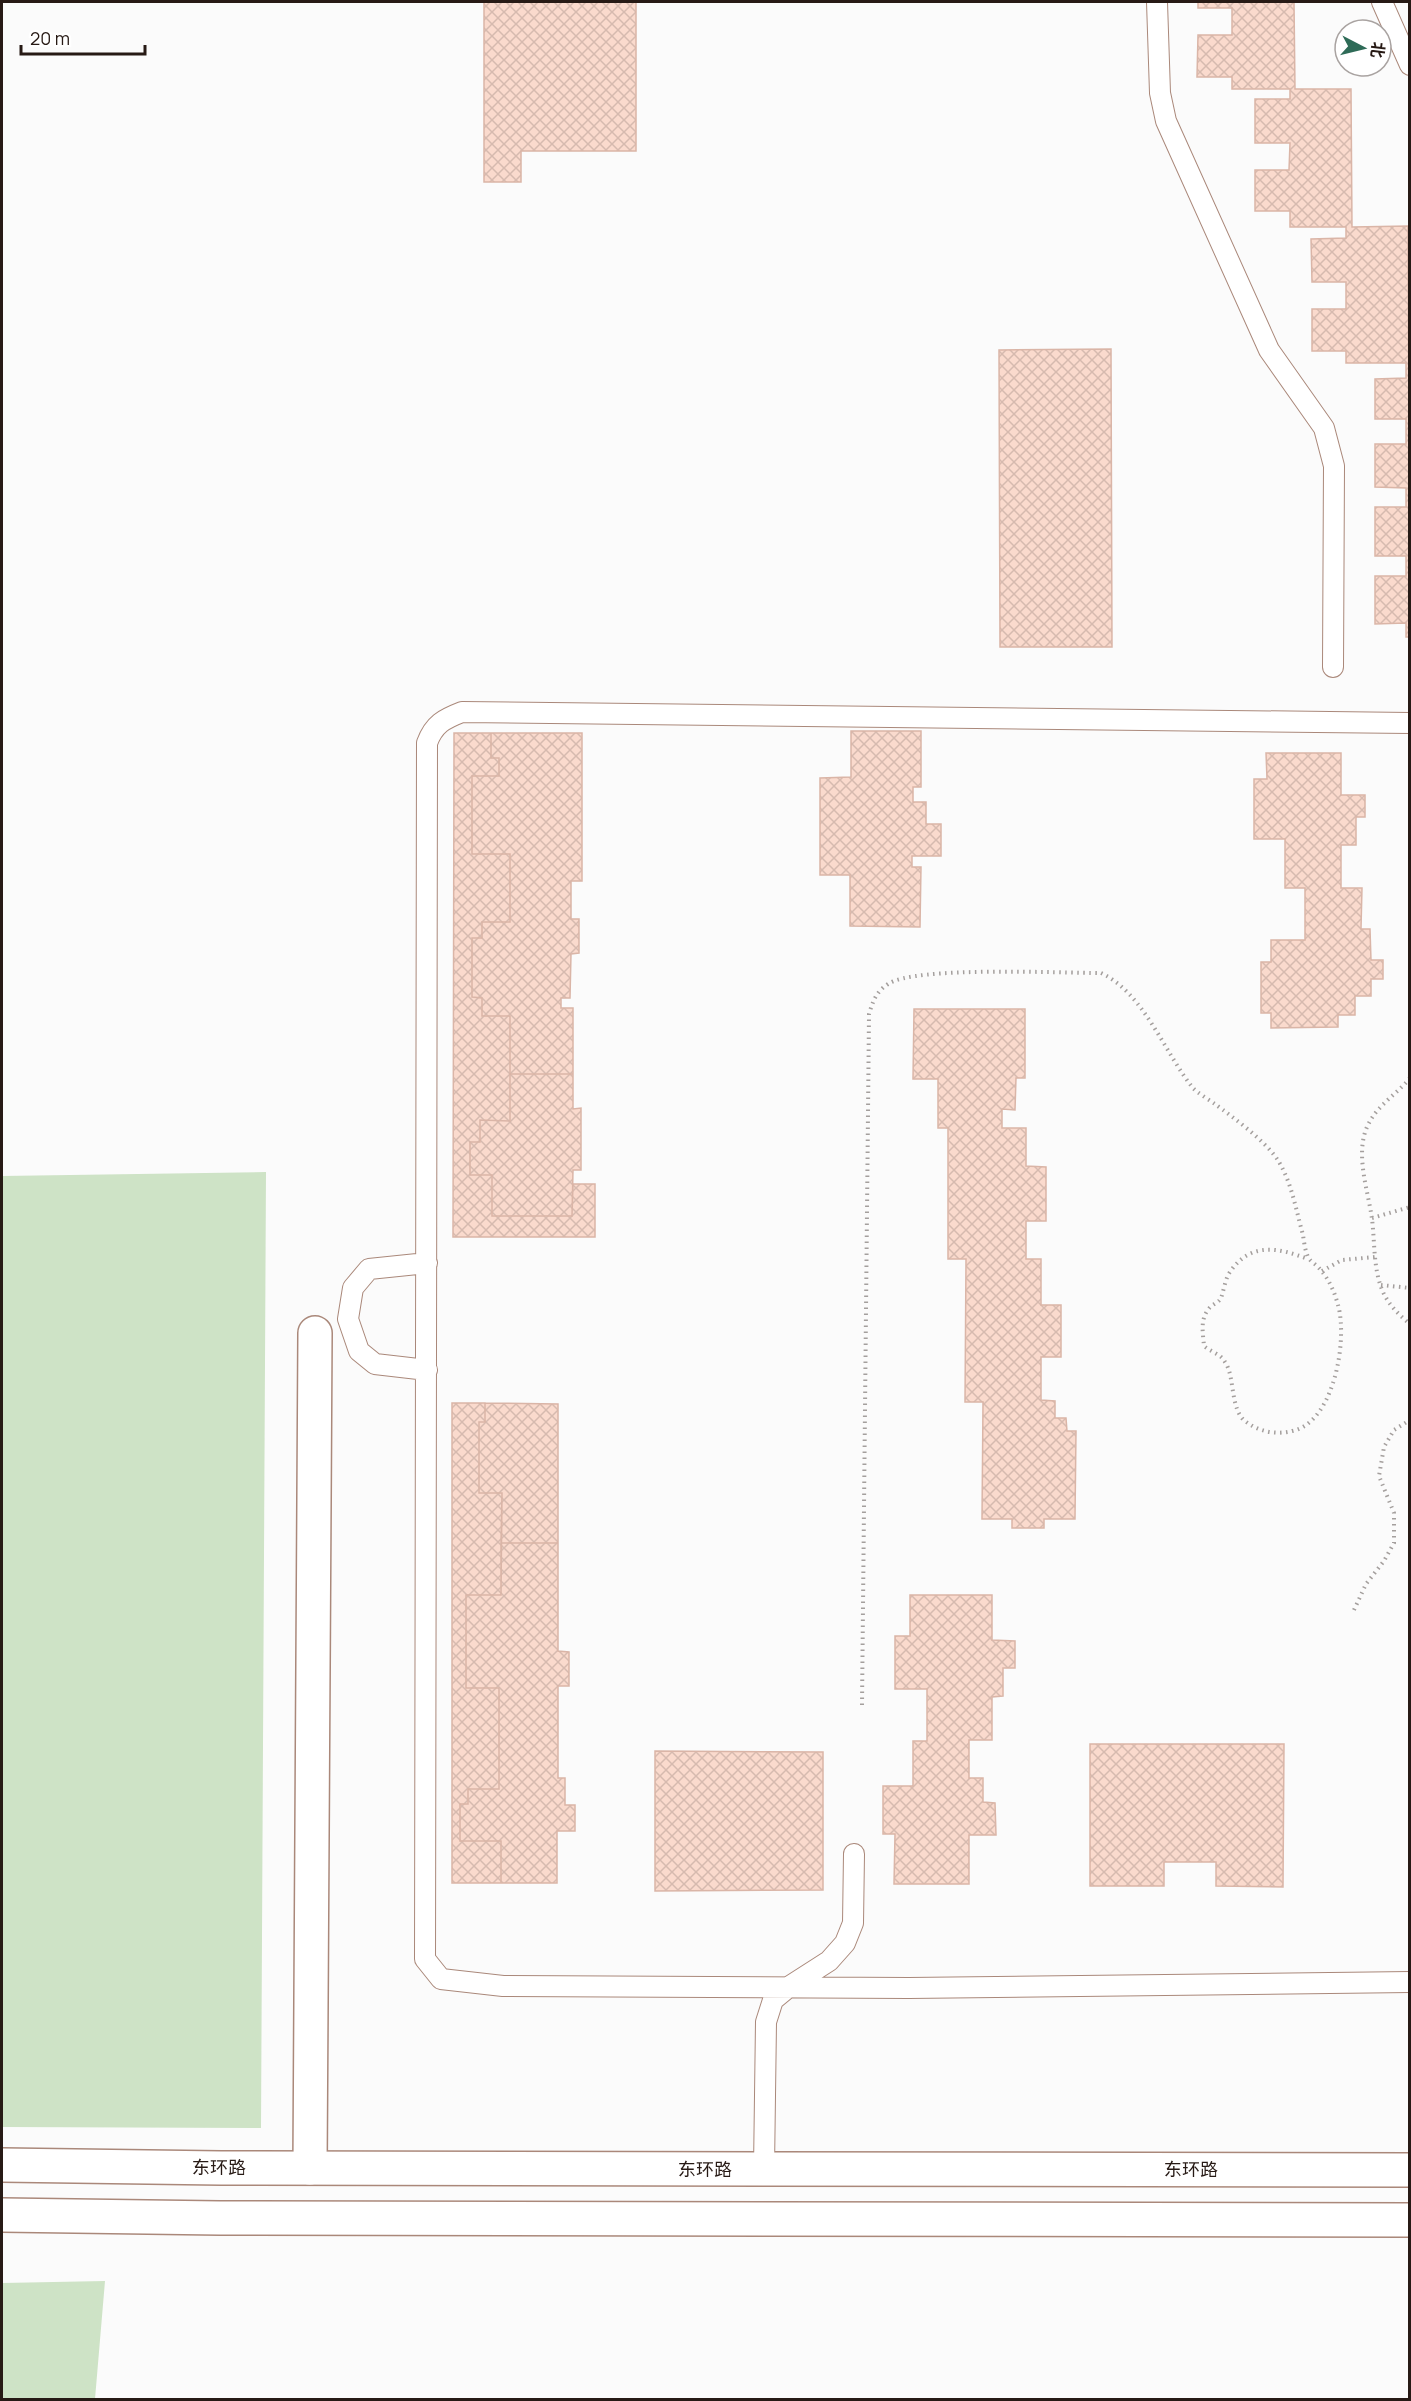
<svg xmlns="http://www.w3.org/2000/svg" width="1411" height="2401" font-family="Manrope,'Noto Sans SC',sans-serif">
<defs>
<pattern id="building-cross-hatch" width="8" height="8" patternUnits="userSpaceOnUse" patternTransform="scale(1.5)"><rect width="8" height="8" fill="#fadacd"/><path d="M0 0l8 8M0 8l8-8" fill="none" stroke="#d6baaf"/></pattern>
</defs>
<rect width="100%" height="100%" fill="#fbfbfb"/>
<path fill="#cee3c6" d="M266 1172 261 2128 2 2127V1176Z
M105 2281 95 2399H2V2283Z"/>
<path fill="url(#building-cross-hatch)" stroke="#dab5a7" stroke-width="1.5" d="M484 2H636V151H521V182H484Z
M1198 2H1294L1295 89H1351L1352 227 1408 226 1410 637H1406V623L1375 624V576H1406V556H1375V507H1406V488L1375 487V444H1406V419H1375V379L1406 378V363H1346V351H1312V309H1346V282H1312L1311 239 1346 238V227H1290V211H1255V170H1289L1290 143H1255V99H1290V89H1232V77H1197L1198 35H1232V8H1198Z
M1111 349 1112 647H1000L999 350Z
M851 731H921V787H913V802H926V824H941V856H912V867H921L920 927 850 926V875H820V778L851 777Z
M454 733H491V758H499V776H472V854H510V922H482V938H472V997L482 998V1016H510V1121L480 1120V1142H470V1175H492V1216H572L573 1184H595V1237H453Z
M491 733H582V881H571V919H579V953L571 954 570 998H561V1008H573V1074H510V1016H482V998L472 997V938H482V922H510V854H472V776H499V758H491Z
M1266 753H1341V795H1365V817H1356V845H1341V888H1362L1361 929H1370L1371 960H1383V979H1371V996H1355V1015H1338V1027L1271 1028V1013H1261V962H1271V940H1305V888H1285V839H1254V779H1267Z
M914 1009H1025V1078H1016L1015 1110 1002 1109V1128H1026V1166L1046 1167V1221H1026V1259H1041V1305H1061V1357H1041V1400L1055 1401V1418H1066L1067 1431H1076L1075 1519H1044V1528H1012V1519H982L983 1402H965L966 1259H948V1128H938V1079H913Z
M510 1074H573V1109L581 1108V1170H573L572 1216H492V1175H470V1142H480V1120L510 1121Z
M452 1403H485V1422H479V1493H502L501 1595H466V1688H499V1789H468V1804H460V1841H501V1883H452Z
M485 1403 558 1404V1543H501L502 1493H479V1422H485Z
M501 1543H558V1651L569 1652V1686H558V1778H565V1805H575V1831H557V1883H501V1841H460V1804H468V1789H499V1688H466V1595H501Z
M910 1595H992V1640L1015 1641V1668H1003V1696L992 1697V1740H969V1778H983V1802L995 1803 996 1835H969V1884H894L895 1834H883V1786H913V1741H927V1689H895V1636H910Z
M1090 1744H1284L1283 1887 1216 1886V1862H1164V1886H1090Z
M655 1751 823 1752V1890L655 1891Z"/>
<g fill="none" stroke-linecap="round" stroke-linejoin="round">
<defs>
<path id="lane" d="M1157 2 1160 93 1166 121 1269 350 1324 428 1334 466 1333 667
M1382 2 1410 65
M1410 723 462 712C444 719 434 724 427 743L425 1959 441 1979 503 1986 909 1988 1410 1982
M427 1370 375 1364 359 1351 348 1319 353 1288 369 1269 427 1263
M764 2169 766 2022 773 2000 790 1986 829 1961 845 1943 853 1923 854 1854"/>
<path id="street" d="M310 2168 315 1333"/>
<path id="primary" d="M2 2165 221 2168 1410 2170
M2 2215 220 2218 1410 2220"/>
</defs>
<use href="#lane" stroke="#aa887a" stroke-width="22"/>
<use href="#street" stroke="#aa887a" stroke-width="36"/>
<use href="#primary" stroke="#aa887a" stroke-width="36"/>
<path stroke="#a49f9d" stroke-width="4" stroke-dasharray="1.5 4.5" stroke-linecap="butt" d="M1410 1078C1396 1095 1376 1106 1367 1127 1355 1155 1368 1190 1372 1219 1375 1243 1373 1269 1383 1292 1389 1305 1398 1314 1410 1324
M1372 1218 1410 1207
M1322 1271 1342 1260 1375 1257
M1381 1285 1410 1288
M1354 1610 1366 1584 1384 1561 1394 1543V1513L1379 1476 1384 1447 1394 1430 1410 1420
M862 1705 869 1014C873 1001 876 992 888 984 914 966 1061 973 1101 973 1144 993 1164 1052 1193 1088 1199 1094 1208 1099 1215 1104 1234 1118 1267 1142 1279 1162 1292 1184 1296 1210 1303 1235 1304 1242 1305 1250 1308 1257 1310 1261 1314 1263 1317 1266 1328 1277 1334 1290 1338 1305 1348 1340 1334 1423 1292 1431 1276 1435 1259 1432 1245 1421 1230 1409 1235 1376 1225 1362 1221 1354 1211 1352 1204 1346 1203 1334 1200 1320 1208 1310 1211 1304 1218 1304 1221 1298 1224 1290 1225 1279 1230 1272 1251 1241 1279 1248 1308 1259"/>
<use href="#lane" stroke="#fff" stroke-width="20"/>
<use href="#street" stroke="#fff" stroke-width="33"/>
<use href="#primary" stroke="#fff" stroke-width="33"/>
</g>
<g text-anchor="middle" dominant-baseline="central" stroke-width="5" stroke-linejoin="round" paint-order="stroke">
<g font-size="18" fill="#271a15" stroke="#fff">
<text x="219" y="2167">东环路</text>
<text x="705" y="2169">东环路</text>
<text x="1191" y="2169">东环路</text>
</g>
</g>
<rect width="1411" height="2401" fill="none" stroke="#271a15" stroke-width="6"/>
<g transform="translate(1363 48) rotate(97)"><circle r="28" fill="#ffffff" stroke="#a9a3a1" stroke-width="1.5"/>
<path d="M0-4.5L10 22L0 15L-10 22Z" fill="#2e6b57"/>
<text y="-9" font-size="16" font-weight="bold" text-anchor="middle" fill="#271a15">北</text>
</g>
<path d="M21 45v9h124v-9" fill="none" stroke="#271a15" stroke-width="3"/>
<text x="30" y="45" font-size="18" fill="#271a15" stroke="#ffffff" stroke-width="4.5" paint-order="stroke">20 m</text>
</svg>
